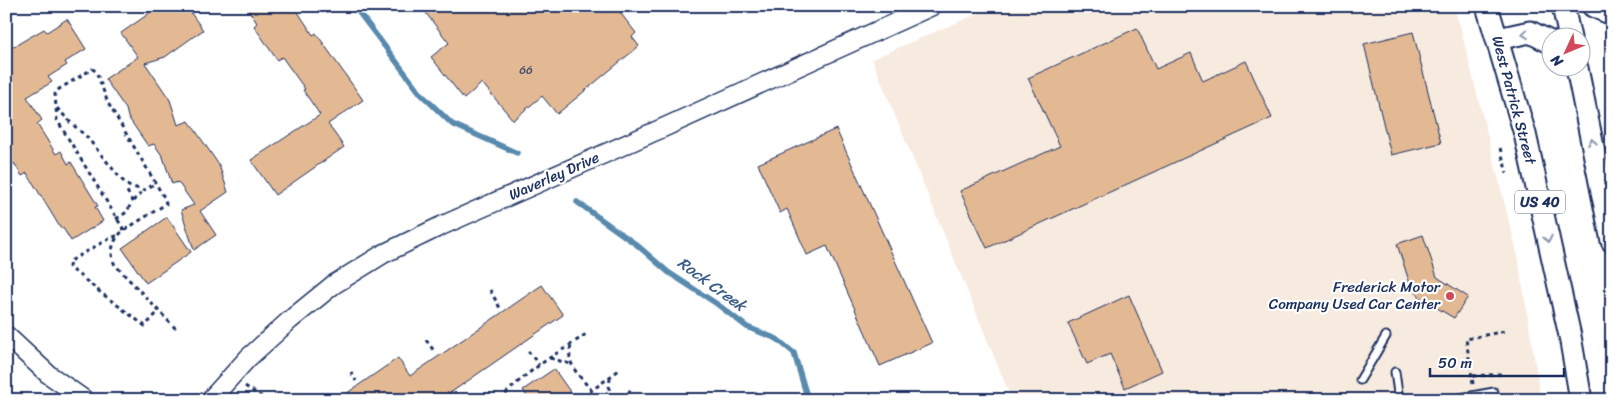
<svg xmlns="http://www.w3.org/2000/svg" width="1618" height="406" font-family="Sriracha,sans-serif">
<rect width="100%" height="100%" fill="#fff"/>
<filter id="ink" filterUnits="userSpaceOnUse"><feTurbulence type="fractalNoise" baseFrequency=".02" numOctaves="2"/><feDisplacementMap in="SourceGraphic" scale="10" xChannelSelector="R" yChannelSelector="G"/><feConvolveMatrix kernelMatrix="1 2 1 2 8 2 1 2 1" color-interpolation-filters="sRGB"/></filter>
<g filter="url(#ink)">
<path fill="#f7eadf" d="M996 6H1453L1460 26 1518 257 1541 400H1012L872 59Z"/>
<g fill="none" stroke-linecap="round" stroke-linejoin="round">
<path stroke="#598aae" stroke-width="5.5" d="M354 6 421 94 452 124 517 153
M577 202 637 245 668 272 717 304 747 327 777 339 794 353 808 400"/>
</g>
<path fill="#e3b994" stroke="#1b2f5e" d="M159 6H186L203 30 165 57 145 63 170 100 178 125 189 121 219 165 228 192 200 211 216 235 194 250 181 210 194 205 178 182 172 184 163 157 154 144 148 146 128 117 126 109 105 79 138 57 121 33 147 15 152 9Z
M246 6H294L313 35 316 33 363 100 328 124 344 147 275 195 251 160 320 115 303 90 305 89 282 57 277 60 254 26 257 23Z
M433 6H615L636 33 632 37 639 46 557 114 542 96 513 120 482 83 464 99 431 57 449 43 425 12Z
M67 19 86 49 65 62 67 65 48 77 52 82 27 97 42 120 37 124 56 154 61 151 68 164 71 162 98 206 95 207 103 221 71 241 63 228 61 229 27 173 22 176 14 163 12 164 6 154V51L44 29 47 32Z
M1137 28 1156 69 1191 53 1203 81 1246 61 1272 118 987 248 960 191 1060 146 1028 78Z
M1413 32 1441 143 1391 155 1364 44Z
M836 129 932 343 880 366 827 246 807 255 787 209 780 213 758 164Z
M167 217 191 252 146 283 122 248Z
M1423 235 1437 277 1468 297 1454 318 1422 299 1411 287 1397 244Z
M542 285 563 315 440 400H337L398 358 410 376Z
M1129 295 1162 371 1125 388 1110 354 1087 364 1068 323Z
M554 369 576 400H529L523 390Z"/>
<g fill="none" stroke-linecap="round" stroke-linejoin="round">
<defs>
<path id="service" d="M1395 372 1399 400
M1360 380 1386 336
M1449 400 1494 392"/>
<path id="tertiary" d="M6 335 48 374 85 400
M210 400 248 358 290 320 333 285 383 254 441 226 665 127 932 6"/>
<path id="primary" d="M1487 6 1525 134 1570 336 1581 400
M1563 6 1570 38
M1593 6 1612 14
M1498 39 1530 32 1550 42
M1577 68 1612 241"/>
</defs>
<use href="#service" stroke="#1b2f5e" stroke-width="11"/>
<use href="#tertiary" stroke="#1b2f5e" stroke-width="21"/>
<use href="#primary" stroke="#1b2f5e" stroke-width="25"/>
<path stroke="#1b2f5e" stroke-width="3" stroke-dasharray="4 4" stroke-linecap="butt" d="M57 108 71 123 86 136 121 179 129 186 144 190 156 183
M1500 148 1507 173
M133 201 144 190
M116 219 127 212 132 201 127 191 129 186
M124 230 57 120 55 94 56 91 92 69 96 71 108 103 165 199 166 204 126 229C114 236 108 252 115 265L177 330
M117 236C111 236 78 257 70 261L69 267 100 292 145 326 159 311
M490 290 500 308
M426 340 434 351
M571 346C565 365 581 377 592 391
M528 351 539 365
M550 358 570 364
M351 372 356 381
M1473 376 1502 374
M610 378 609 390 612 400
M1473 384 1466 339 1505 331
M245 386 267 400
M583 397 619 370
M500 400C515 383 533 369 551 357 563 349 576 342 587 333
M624 400 632 387"/>
<use href="#service" stroke="#fff" stroke-width="7"/>
<use href="#tertiary" stroke="#fff" stroke-width="18"/>
<use href="#primary" stroke="#fff" stroke-width="21"/>
</g>
<defs><path id="oneway-chevron" d="M-2-3.5L2.5 0L-2 3.5" fill="none" stroke-width="1.6" stroke-linecap="round" stroke-linejoin="round" transform="scale(1.25)"/></defs>
<g stroke="#8d97ae">
<use href="#oneway-chevron" transform="translate(1525 34) rotate(174)"/>
<use href="#oneway-chevron" transform="translate(1592 142) rotate(-101)"/>
<use href="#oneway-chevron" transform="translate(1548 239) rotate(77)"/>
</g>
</g>
<circle fill="#d1495b" stroke="#fff" stroke-width="2" cx="1450" cy="296" r="5"/>
<g text-anchor="middle" dominant-baseline="central" stroke-width="4.5" stroke-linejoin="round" paint-order="stroke">
<g font-size="12" fill="#4d526c">
<text x="526" y="70">66</text>
</g>
<rect fill="#fff" stroke="#5f6d8e" stroke-width="1" x="1515" y="190.5" width="50" height="23" rx="4"/>
<g font-size="14" font-weight="bold" fill="#1b2f5e">
<text x="1540" y="202">US 40</text>
</g>
<g font-size="15" fill="#1b2f5e" stroke="#fff">
<text transform="translate(1514 100) rotate(75)">West Patrick Street</text>
<text transform="translate(554 176) rotate(-24)">Waverley Drive</text>
</g>
<g font-size="15" fill="#1b2f5e" stroke="#fff" text-anchor="end">
<text x="1440" y="287">Frederick Motor<tspan x="1440" dy="17">Company Used Car Center</tspan></text>
</g>
<g font-size="16" font-style="italic" fill="#3a5d86" stroke="#fff">
<text transform="translate(712 284) rotate(36)">Rock Creek</text>
</g>
</g>
<rect width="1618" height="406" fill="none" stroke="#fff" stroke-width="25"/>
<rect x="12" y="12" width="1593" height="381" fill="none" stroke="#1b2f5e" stroke-width="2" filter="url(#ink)"/>
<g transform="translate(1566 52) rotate(226)"><circle r="24" fill="#ffffff" stroke="#a4acbf"/>
<path d="M0-4L9 19L0 12L-9 19Z" fill="#d1495b"/>
<text y="-8" font-size="14" font-weight="bold" text-anchor="middle" fill="#1b2f5e">N</text>
</g>
<path d="M1430 368v8h134v-8" fill="none" stroke="#1b2f5e" stroke-width="2.5"/>
<text x="1438" y="368" font-size="15" fill="#1b2f5e" stroke="#ffffff" stroke-width="4" paint-order="stroke">50 m</text>
</svg>
